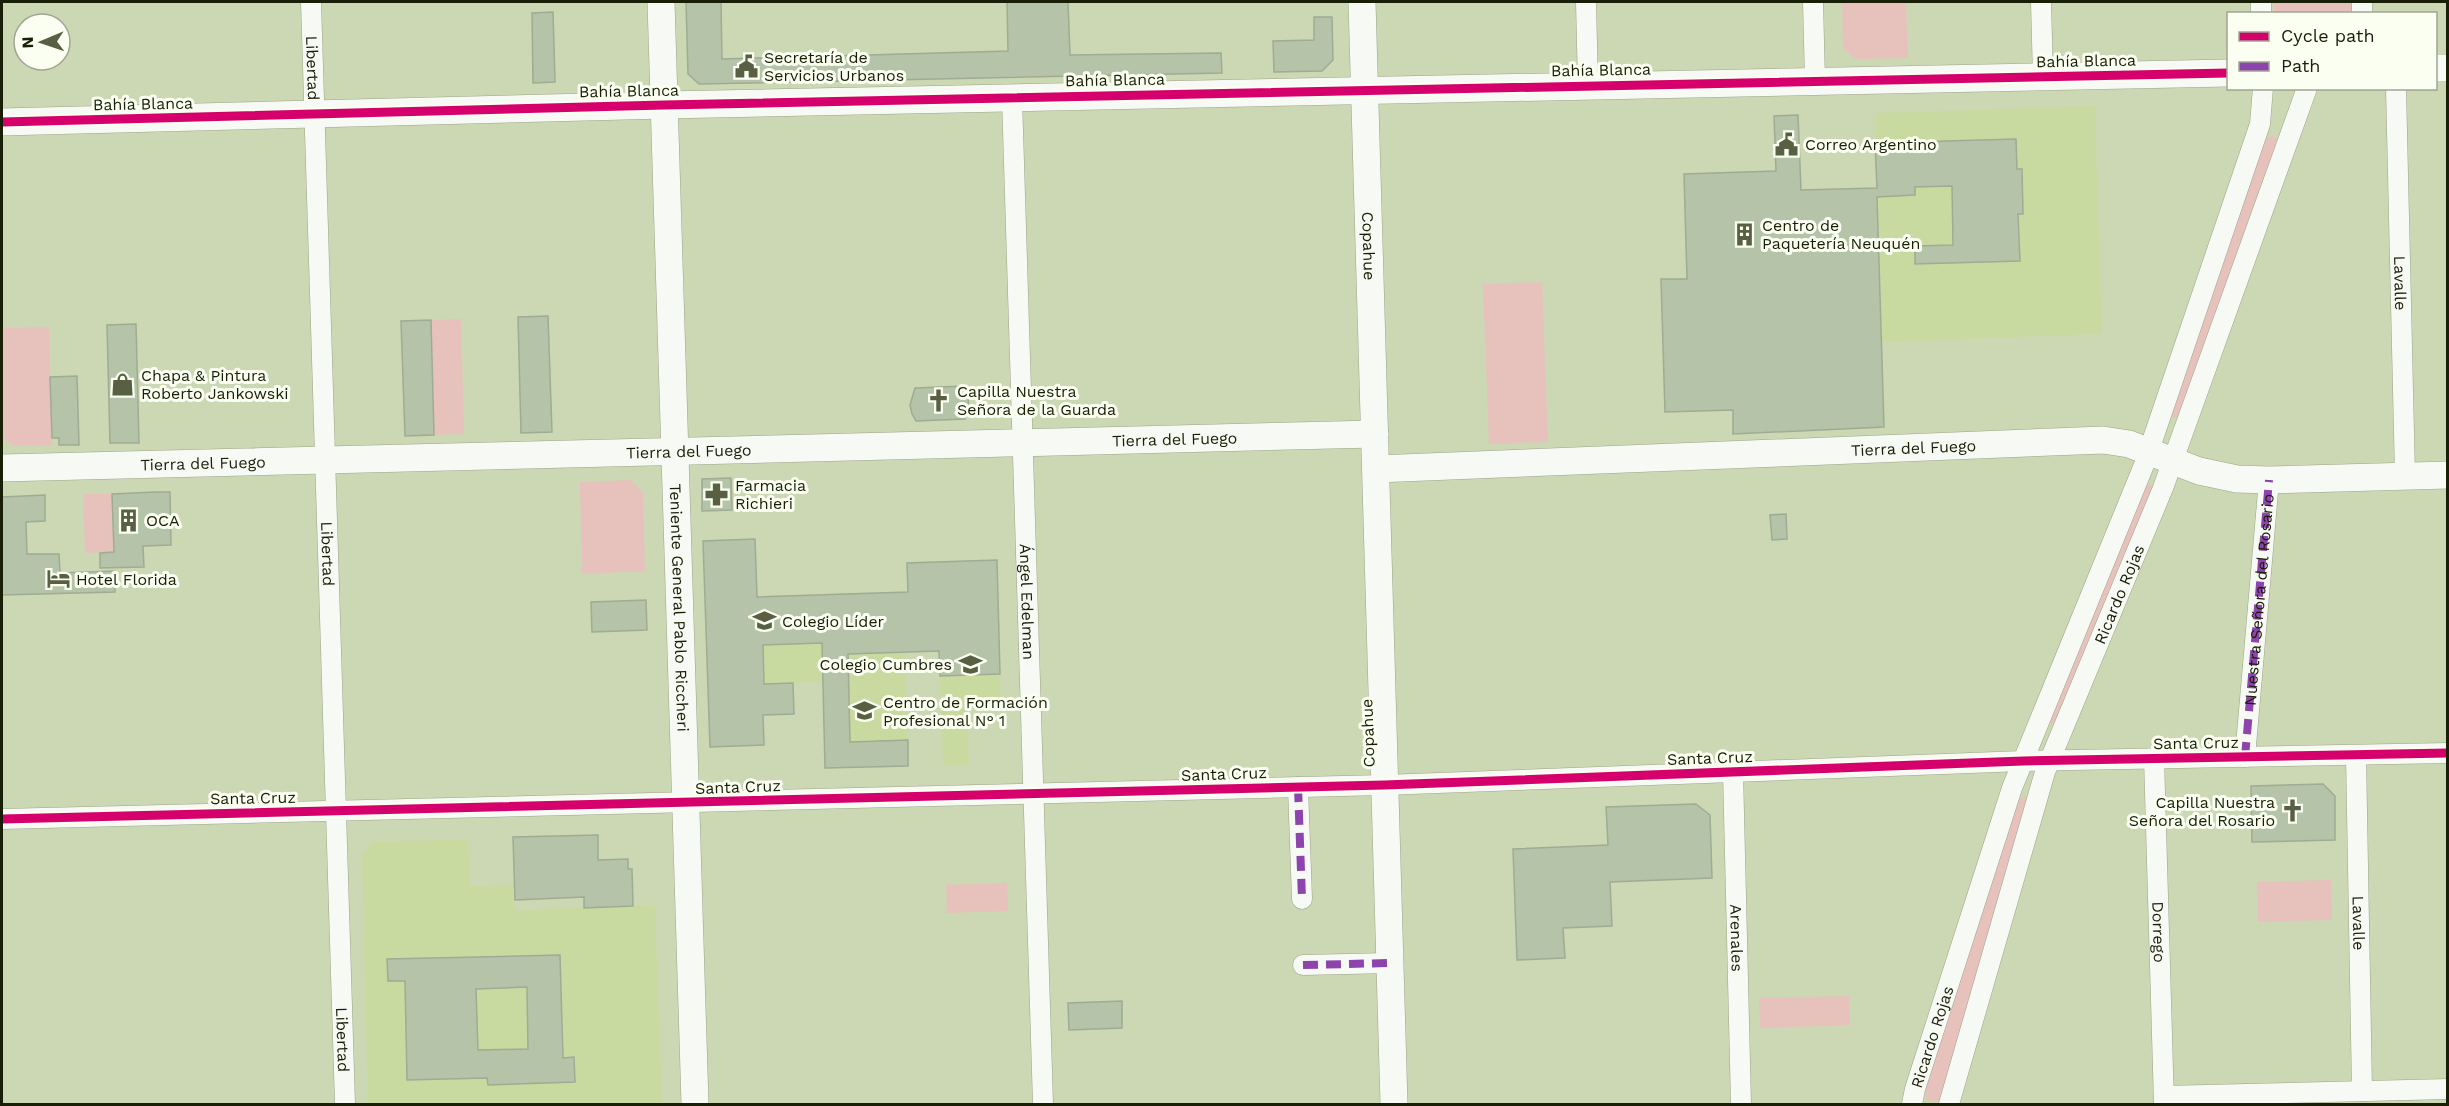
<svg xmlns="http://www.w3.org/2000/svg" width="2449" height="1106" font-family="'Work Sans',sans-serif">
<rect width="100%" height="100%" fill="#ccd7b3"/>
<path fill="#c9daa1" d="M2095 106 2102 334 1882 342 1875 113Z
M997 560 1001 706 967 707 969 765H943L939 651 905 652 908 766 825 768 823 682 708 686 706 599 907 592V563Z
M468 839 470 886 514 884 515 910 655 905 662 1104H368L362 854 372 842Z"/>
<path fill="#e7c2bc" d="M1842 2H1906L1908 58 1855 59 1843 48Z
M2273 2H2352V13H2274Z
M2273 136 2278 139 2181 417 2175 418 2170 415 2264 143 2267 138Z
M1542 282 1548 442 1489 444 1483 284Z
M461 319 464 434 434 435 431 320Z
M49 327 52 445 13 446 2 437V328Z
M631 480 643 493 645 571 582 574 580 482Z
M2147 483 2153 486 2055 724H2051L2047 720Z
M83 494H112L114 552 85 553Z
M2024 796 2027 800 1940 1101 1932 1102 1926 1099 1925 1091 2018 801Z
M2331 880 2332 920 2258 922 2257 882Z
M1007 883 1008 911 947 913 946 885Z
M1849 996 1850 1025 1760 1028 1759 998Z"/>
<path fill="#b5c3a8" stroke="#9fac93" stroke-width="1.5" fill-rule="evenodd" d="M686 2H721L722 59 1008 51 1007 2H1068L1070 55 1221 53 1222 73 699 84 688 74Z
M553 12 555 82 533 83 532 13Z
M1314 17H1332L1333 60 1322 71 1274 72 1273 41 1314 40Z
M1798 115 1801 190 1877 188 1875 143 2016 139 2017 169H2022L2023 214H2018L2020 261 1915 264V246L1953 245 1952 186 1915 187V195L1877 197 1884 427 1733 434V410L1665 412 1661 279H1687L1684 174 1776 171 1774 116Z
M548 316 552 432 521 433 518 317Z
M431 320 434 435 405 436 401 321Z
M136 324 139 443H110L107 325Z
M77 376 79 445H59V438H52L50 377Z
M965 386V392H968L969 415H965V419L916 421 912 414 910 405 915 388Z
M731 478 732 510 702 511V479Z
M156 492H170L171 545 143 546 144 567 100 568V553L114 552 112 494Z
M45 495V521L26 522 27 554H59L60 573 114 571 115 592 2 595V497Z
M1786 514 1787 539 1772 540 1770 515Z
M755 539 757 597 908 592 907 563 997 560 1000 674 940 676 939 651 848 654 850 742 908 740V766L825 768 822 643 763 645 764 684 793 683 794 714 763 715 764 745 710 747 703 541Z
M646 600 647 630 592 632 591 602Z
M2323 784 2335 796V840L2252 842 2251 786Z
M1696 804 1710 815 1712 878 1610 882 1612 926 1563 928 1565 958 1517 960 1513 849 1608 845 1606 807Z
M598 835V860L628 859V869H632L633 906 584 908V897L515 900 513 837Z
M560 955 563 1058 574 1057 575 1082 488 1085 487 1078 407 1080 405 981H388L387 959ZM527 987 528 1049 478 1050 476 989Z
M1122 1001V1028L1069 1030 1068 1003Z"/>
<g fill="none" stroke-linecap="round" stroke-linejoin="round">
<defs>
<g id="street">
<path id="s1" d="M311 2 345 1104"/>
<path d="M1586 2 1588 86"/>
<path d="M1813 2 1815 81"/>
<path d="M2041 2 2043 77"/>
<path d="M2261 2V14"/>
<path d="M2362 2V14"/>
<path id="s2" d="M2396 88 2405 476"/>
<path id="s3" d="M1012 98 1043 1104"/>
<path id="s4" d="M2356 755 2362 1091"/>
<path d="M2245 757 2269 480"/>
<path id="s5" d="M2154 758 2164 1104"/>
<path id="s6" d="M1733 772 1741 1104"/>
<path d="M1298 787 1302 899"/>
<path d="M2 819 1384 785 2023 761 2448 753"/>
<path d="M1303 965 1390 963"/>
<path d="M2164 1096 2448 1089"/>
<path id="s7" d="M1912 1104 1915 1089 2012 788 2144 465 2260 124 2263 88"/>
<path id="s8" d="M1949 1104 2045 772 2163 488 2307 88"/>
</g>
<g id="secondary">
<path id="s9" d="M661 2 695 1104"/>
<path id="s10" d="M1362 2 1394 1104"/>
<path d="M2436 68H2448"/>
<path d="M2 122 664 105 2228 73"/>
<path id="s11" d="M2 468 1375 434"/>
<path id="s12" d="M1376 469 2103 440 2129 444 2199 471 2237 479 2269 480 2448 475"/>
</g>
</defs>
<use href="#street" stroke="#9ca488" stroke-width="21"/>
<use href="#secondary" stroke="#9ca488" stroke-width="28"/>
<use href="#street" stroke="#f7f9f4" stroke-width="20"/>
<use href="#secondary" stroke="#f7f9f4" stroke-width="27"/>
<g stroke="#8e44ad" stroke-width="8" stroke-dasharray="15 8" stroke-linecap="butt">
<path id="s13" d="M2245 757 2269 480"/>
<path d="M1298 787 1302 899"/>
<path d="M1303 965 1390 963"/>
</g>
<defs>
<path id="cycleway" d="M2 122 664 105 2228 73
M2 819 1384 785 2023 761 2448 753"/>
</defs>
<use href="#cycleway" stroke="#fbfff2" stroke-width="13"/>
<use href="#cycleway" stroke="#d6006c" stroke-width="9"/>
</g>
<defs>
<symbol id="civic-bare" viewBox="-9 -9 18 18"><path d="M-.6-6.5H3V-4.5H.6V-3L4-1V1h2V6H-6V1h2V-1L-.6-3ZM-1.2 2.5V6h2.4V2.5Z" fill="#585f43" stroke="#fbfff2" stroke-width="2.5" paint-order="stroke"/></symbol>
<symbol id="building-bare" viewBox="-9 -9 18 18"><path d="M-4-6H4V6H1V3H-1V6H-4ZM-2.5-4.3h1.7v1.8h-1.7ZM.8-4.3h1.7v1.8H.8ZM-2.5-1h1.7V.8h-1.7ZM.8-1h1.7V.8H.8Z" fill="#585f43" stroke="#fbfff2" stroke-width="2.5" paint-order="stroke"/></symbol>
<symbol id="shop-bare" viewBox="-9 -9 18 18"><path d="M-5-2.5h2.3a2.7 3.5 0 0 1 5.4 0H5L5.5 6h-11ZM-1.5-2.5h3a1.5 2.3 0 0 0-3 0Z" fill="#585f43" stroke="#fbfff2" stroke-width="2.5" paint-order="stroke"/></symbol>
<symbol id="church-bare" viewBox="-9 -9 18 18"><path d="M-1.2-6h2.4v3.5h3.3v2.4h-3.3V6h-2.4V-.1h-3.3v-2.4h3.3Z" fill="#585f43" stroke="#fbfff2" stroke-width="2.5" paint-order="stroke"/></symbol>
<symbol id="pharmacy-bare" viewBox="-9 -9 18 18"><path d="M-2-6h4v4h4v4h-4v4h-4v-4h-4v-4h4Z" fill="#585f43" stroke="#fbfff2" stroke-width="2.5" paint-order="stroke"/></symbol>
<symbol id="hotel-bare" viewBox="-9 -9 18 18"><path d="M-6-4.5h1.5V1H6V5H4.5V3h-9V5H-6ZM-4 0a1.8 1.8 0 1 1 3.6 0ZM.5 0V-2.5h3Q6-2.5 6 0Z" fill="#585f43" stroke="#fbfff2" stroke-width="2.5" paint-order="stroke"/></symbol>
<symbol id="school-bare" viewBox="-9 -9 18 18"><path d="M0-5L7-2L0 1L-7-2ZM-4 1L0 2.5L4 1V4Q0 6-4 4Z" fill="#585f43" stroke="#fbfff2" stroke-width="2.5" paint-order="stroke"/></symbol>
<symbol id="university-bare" viewBox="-9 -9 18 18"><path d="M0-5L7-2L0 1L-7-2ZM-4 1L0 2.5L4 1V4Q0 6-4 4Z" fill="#585f43" stroke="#fbfff2" stroke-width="2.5" paint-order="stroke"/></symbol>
</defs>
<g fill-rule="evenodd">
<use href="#civic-bare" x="730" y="50" width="33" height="33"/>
<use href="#civic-bare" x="1770" y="128" width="33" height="33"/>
<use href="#building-bare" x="1728" y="218" width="33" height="33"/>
<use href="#shop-bare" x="106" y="368" width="33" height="33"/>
<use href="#church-bare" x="922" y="384" width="33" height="33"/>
<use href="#pharmacy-bare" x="700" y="478" width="33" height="33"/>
<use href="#building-bare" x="112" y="504" width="33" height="33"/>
<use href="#hotel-bare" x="42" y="562" width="33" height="33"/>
<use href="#school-bare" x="748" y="604" width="33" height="33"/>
<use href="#school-bare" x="954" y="648" width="33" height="33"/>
<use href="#university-bare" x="848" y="694" width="33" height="33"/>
<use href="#church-bare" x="2276" y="794" width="33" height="33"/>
</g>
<g text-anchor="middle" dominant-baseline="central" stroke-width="6" stroke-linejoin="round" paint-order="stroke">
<g font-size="16" fill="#191f06" stroke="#fbfff2" text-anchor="start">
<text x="764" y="57">Secretaría de<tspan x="764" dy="18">Servicios Urbanos</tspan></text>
<text x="1805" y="144">Correo Argentino</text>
<text x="1762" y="225">Centro de<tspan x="1762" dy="18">Paquetería Neuquén</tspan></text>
<text x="141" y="375">Chapa &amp; Pintura<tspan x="141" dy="18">Roberto Jankowski</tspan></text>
<text x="957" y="391">Capilla Nuestra<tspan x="957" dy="18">Señora de la Guarda</tspan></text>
<text x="735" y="485">Farmacia<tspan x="735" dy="18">Richieri</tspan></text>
<text x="146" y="520">OCA</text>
<text x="76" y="579">Hotel Florida</text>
<text x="782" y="621">Colegio Líder</text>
<text x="952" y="664" text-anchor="end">Colegio Cumbres</text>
<text x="883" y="702">Centro de Formación<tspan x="883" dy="18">Profesional N° 1</tspan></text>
<text x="2275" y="802" text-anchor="end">Capilla Nuestra<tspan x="2275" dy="18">Señora del Rosario</tspan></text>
</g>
<g font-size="16" fill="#191f06" stroke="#fbfff2">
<text transform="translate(2086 61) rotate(-1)">Bahía Blanca</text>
<text stroke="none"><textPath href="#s1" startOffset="66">Libertad</textPath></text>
<text transform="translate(1601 70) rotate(-1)">Bahía Blanca</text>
<text transform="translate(1115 80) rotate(-1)">Bahía Blanca</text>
<text transform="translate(629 91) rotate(-1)">Bahía Blanca</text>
<text transform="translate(143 104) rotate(-1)">Bahía Blanca</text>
<text stroke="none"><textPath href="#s10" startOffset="244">Copahue</textPath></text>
<text stroke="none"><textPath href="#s2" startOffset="195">Lavalle</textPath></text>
<text stroke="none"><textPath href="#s11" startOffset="1173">Tierra del Fuego</textPath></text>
<text stroke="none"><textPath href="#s12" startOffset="538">Tierra del Fuego</textPath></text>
<text stroke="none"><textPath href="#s11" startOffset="687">Tierra del Fuego</textPath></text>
<text stroke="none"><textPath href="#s11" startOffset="201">Tierra del Fuego</textPath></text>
<text stroke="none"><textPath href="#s1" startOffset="552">Libertad</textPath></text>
<text stroke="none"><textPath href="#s8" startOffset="538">Ricardo Rojas</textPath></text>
<text stroke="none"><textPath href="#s3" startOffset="504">Ángel Edelman</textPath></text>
<text stroke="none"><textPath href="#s13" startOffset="158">Nuestra Señora del Rosario</textPath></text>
<text stroke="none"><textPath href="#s9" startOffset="606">Teniente General Pablo Riccheri</textPath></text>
<text transform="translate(1368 733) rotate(-92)">Copahue</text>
<text transform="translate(2196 743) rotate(-1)">Santa Cruz</text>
<text transform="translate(1710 758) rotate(-2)">Santa Cruz</text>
<text transform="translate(1224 774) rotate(-2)">Santa Cruz</text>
<text transform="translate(738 787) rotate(-2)">Santa Cruz</text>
<text transform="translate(253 798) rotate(-1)">Santa Cruz</text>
<text stroke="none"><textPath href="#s4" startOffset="168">Lavalle</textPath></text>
<text stroke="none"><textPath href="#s5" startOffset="174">Dorrego</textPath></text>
<text stroke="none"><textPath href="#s6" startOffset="166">Arenales</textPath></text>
<text stroke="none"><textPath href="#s7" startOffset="70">Ricardo Rojas</textPath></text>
<text stroke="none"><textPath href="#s1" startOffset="1038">Libertad</textPath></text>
</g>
</g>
<rect width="2449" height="1106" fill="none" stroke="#191f06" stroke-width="6"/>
<rect x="2227" y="12" width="210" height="78" fill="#fbfff2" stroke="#a1a594" stroke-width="1.5"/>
<rect x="2239" y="32" width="30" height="9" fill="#d6006c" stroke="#a1a594" stroke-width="1.5"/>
<text x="2281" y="42" font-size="18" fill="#191f06">Cycle path</text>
<rect x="2239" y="62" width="30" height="9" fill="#8e44ad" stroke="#a1a594" stroke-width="1.5"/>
<text x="2281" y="72" font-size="18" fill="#191f06">Path</text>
<g transform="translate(42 42) rotate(268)"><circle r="28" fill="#fbfff2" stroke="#a1a594" stroke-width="1.5"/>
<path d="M0-4.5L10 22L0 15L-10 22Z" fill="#585f43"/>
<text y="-9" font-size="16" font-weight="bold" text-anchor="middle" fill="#191f06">N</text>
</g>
</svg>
